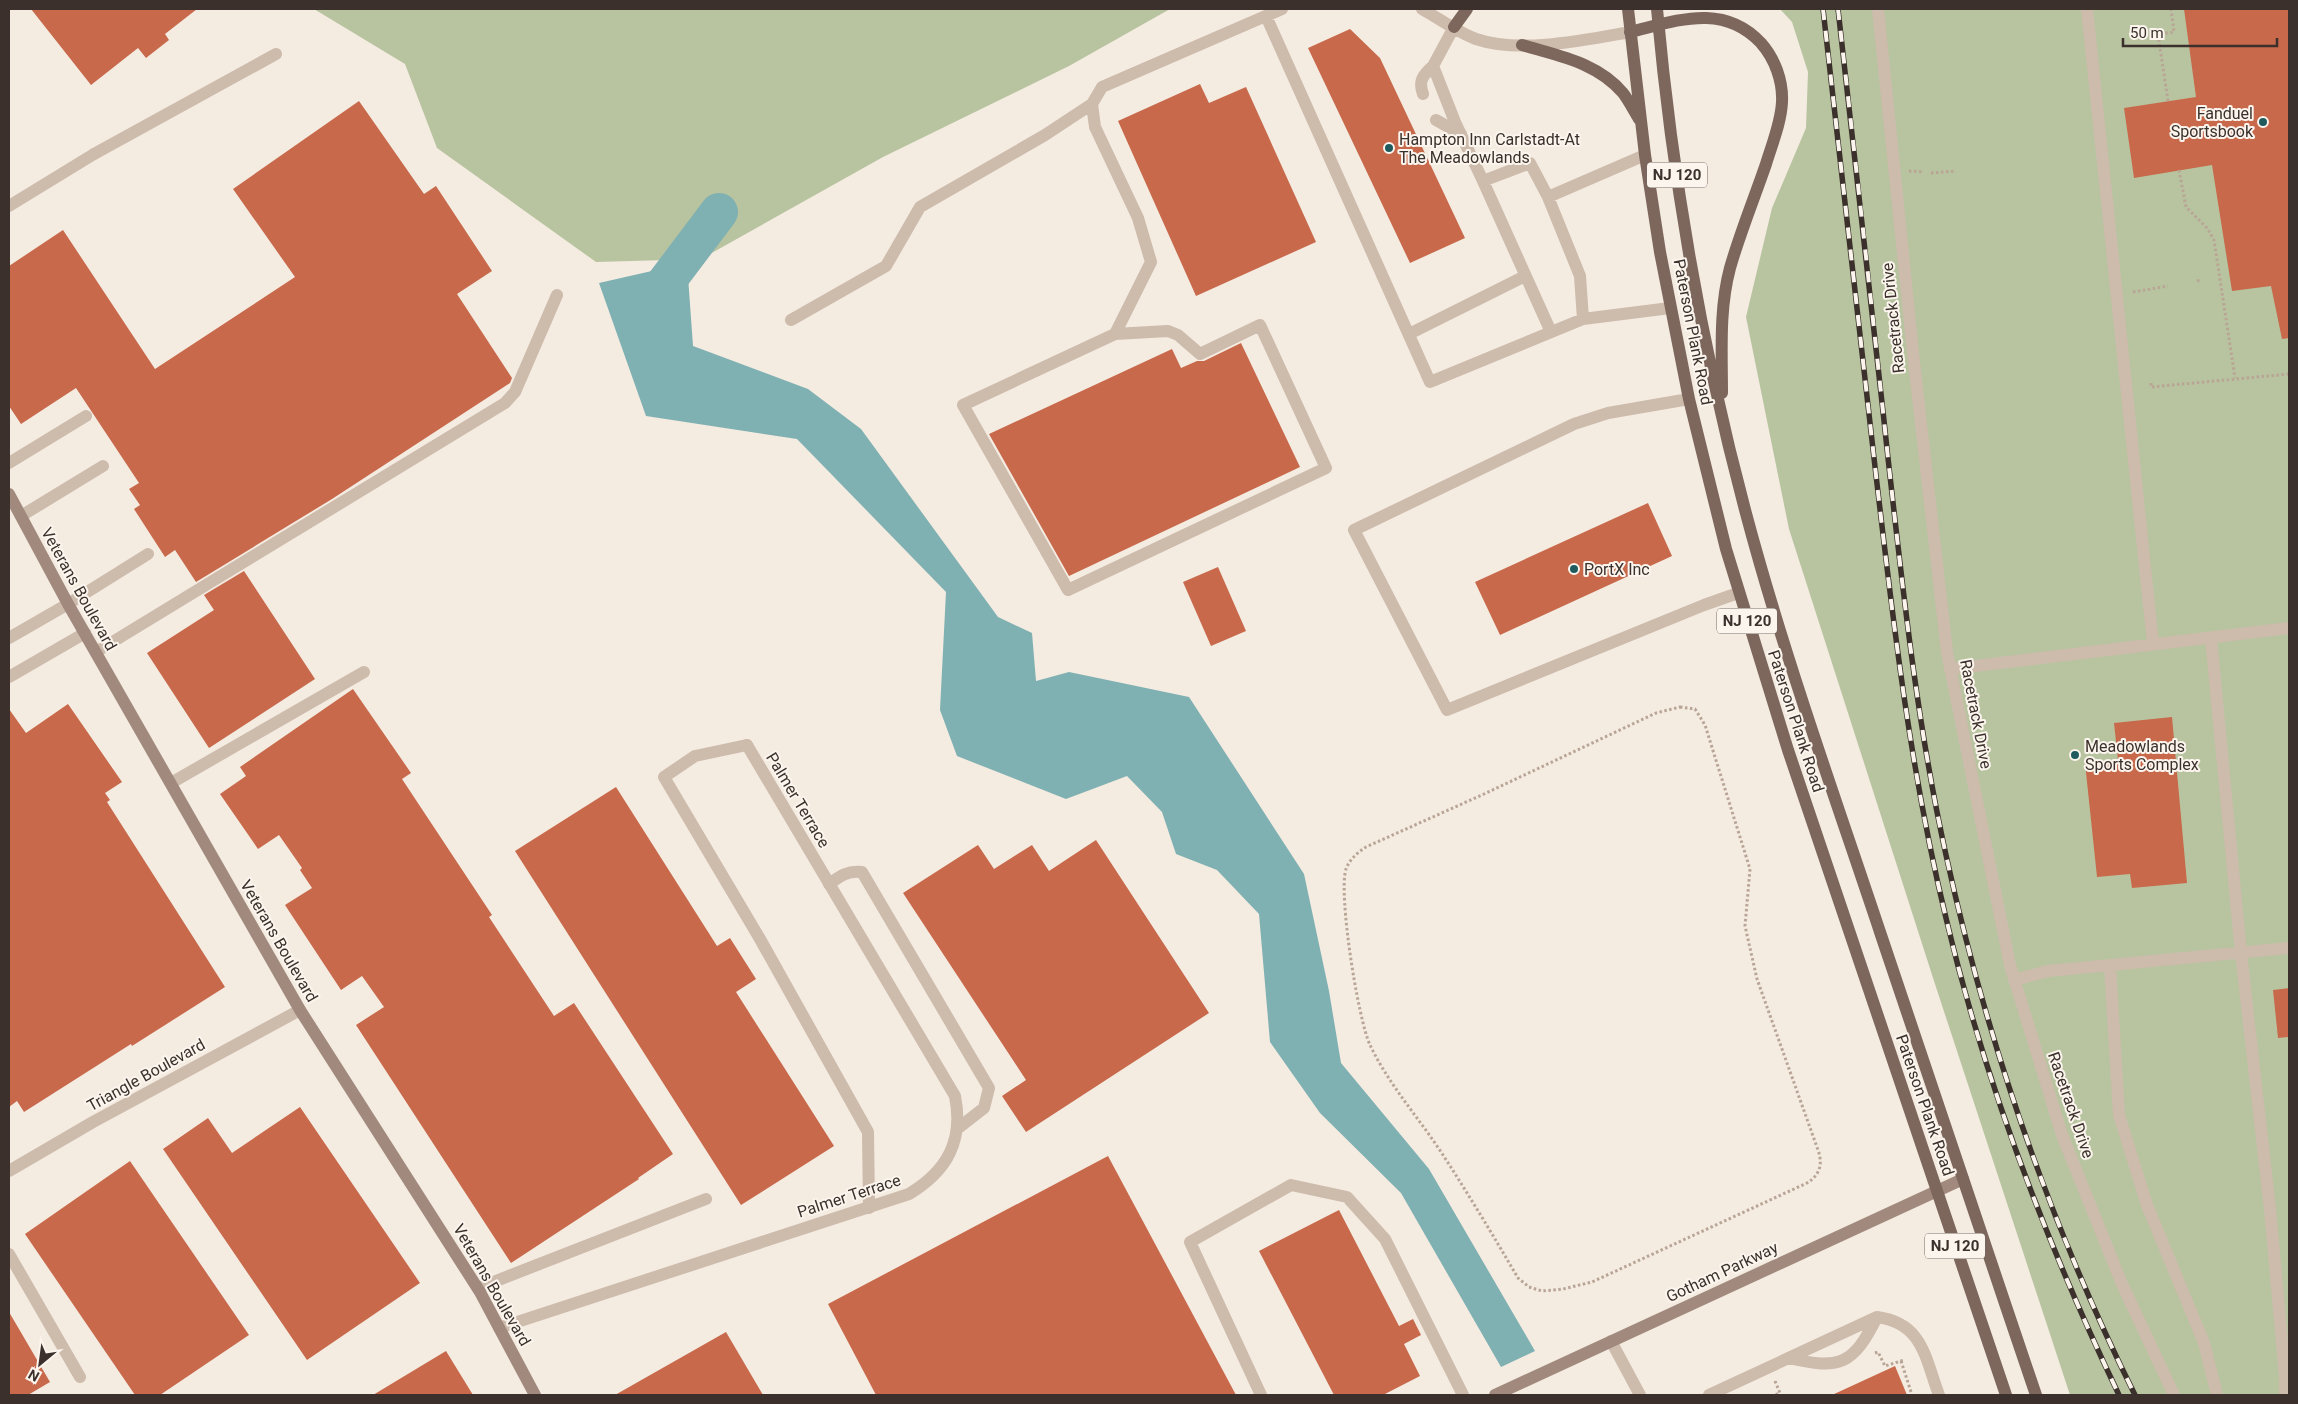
<svg xmlns="http://www.w3.org/2000/svg" width="2298" height="1404" font-family="Roboto,sans-serif">
<rect width="100%" height="100%" fill="#f4ebe1"/>
<path fill="#b8c4a0" d="M314 9H1170L1069 66 883 157 701 259 596 262 437 148 405 64Z
M1780 9H2289V1395H2070L1934 981 1789 529 1746 317 1772 208 1806 128 1808 72 1792 22Z"/>
<path fill="#7fb0b2" d="M687 263 693 346 808 389 861 429 998 617 1032 633 1036 681 1069 672 1189 697 1304 874 1329 991 1341 1063 1429 1169 1535 1351 1501 1367 1401 1193 1320 1113 1270 1042 1259 914 1217 870 1176 854 1162 812 1127 776 1066 799 957 756 940 710 946 592 797 439 646 416 599 283Z"/>
<g fill="none" stroke-linecap="round" stroke-linejoin="round">
<path stroke="#7fb0b2" stroke-width="38" d="M648 306 719 212"/>
</g>
<path fill="#c8694b" d="M31 9H197L165 34 169 40 146 58 138 48 91 85Z
M2184 9H2289V338L2282 339 2271 286 2232 291 2212 165 2134 178 2124 108 2196 97Z
M1350 29 1380 58 1465 238 1410 263 1308 48Z
M1200 84 1209 103 1246 87 1316 242 1196 296 1118 121Z
M359 101 424 194 436 186 492 271 457 294 512 378 510 383 332 499 196 582 175 550 165 557 134 509 140 505 129 489 139 483 76 388 21 424 9 406V266L63 230 155 369 295 277 233 189Z
M1241 343 1300 467 1069 576 989 434 1172 349 1181 368 1197 361H1204Z
M1648 503 1672 556 1500 635 1475 582Z
M1218 567 1246 631 1211 646 1183 582Z
M244 571 315 679 209 748 147 653 214 610 204 595Z
M353 689 411 773 402 779 492 915 489 917 554 1016 574 1003 673 1154 638 1178 639 1179 511 1263 356 1025 384 1007 362 976 341 990 285 905 312 888 300 870 302 868 279 835 258 849 220 794 246 776 240 767Z
M68 704 122 782 105 793 110 800 107 802 225 987 132 1046 131 1044 24 1112 17 1101 9 1107V709L26 733Z
M2172 717 2187 883 2132 888 2130 874 2097 877 2085 763 2118 760 2114 723Z
M616 787 717 946 730 938 756 979 736 992 834 1146 741 1205 515 851Z
M1096 840 1209 1013 1026 1132 1002 1096 1026 1080 903 893 978 845 994 869 1032 845 1049 871Z
M2289 988V1037L2278 1038 2273 990Z
M300 1107 420 1283 307 1360 163 1149 208 1118 232 1153Z
M1108 1156 1236 1395H876L828 1304Z
M130 1161 249 1335 160 1395H135L25 1234Z
M1339 1210 1399 1326 1413 1319 1421 1335 1404 1344 1420 1376 1383 1395H1334L1259 1251Z
M9 1312 50 1382 28 1395H9Z
M726 1332 763 1395H615Z
M446 1351 473 1395H373Z
M1895 1366 1907 1395H1832Z"/>
<g fill="none" stroke-linecap="round" stroke-linejoin="round">
<path stroke="#b9a596" stroke-width="3" stroke-dasharray="2.5 2.5" stroke-linecap="butt" d="M2168 101 2158 34 2174 32 2171 9
M2179 170 2186 207 2207 228 2214 240 2235 378
M1909 171 1924 172
M1931 173 1956 171
M2197 281 2202 280
M2133 292 2168 286
M2151 383V387L2289 374
M1680 707 1695 709 1705 725 1750 869 1745 926 1757 979 1818 1150C1823 1164 1820 1175 1807 1183L1592 1282 1563 1289 1542 1291 1529 1287 1518 1278C1494 1237 1469 1195 1443 1155 1419 1118 1389 1085 1370 1045 1358 1019 1338 894 1346 869 1350 859 1357 853 1366 847L1484 794 1656 713Z
M1875 1353 1878 1352 1885 1366 1904 1360
M1901 1361 1912 1395
M1775 1381 1780 1393 1775 1395"/>
<path stroke="#cdbbac" stroke-width="12" d="M1422 9C1440 19 1457 32 1476 39 1520 54 1585 40 1630 32
M2087 9 2153 644
M1266 16 1430 382 1583 319 1670 308
M1454 27 1433 66 1455 122 1483 181 1530 163 1548 197 1580 276 1583 319
M1423 94C1418 81 1423 75 1433 66
M1436 120 1461 134
M94 154 276 54
M1483 181 1551 332
M1548 197 1645 155
M791 320 886 266 920 207 1045 135 1092 104
M1115 334 1168 331 1178 335 1200 354 1260 325 1326 468 1068 590 963 405 1115 334 1151 262 1138 218 1095 127 1092 104 1102 87 1282 9
M1409 334 1525 276
M1689 399 1608 413 1574 424 1354 530 1447 710 1704 605 1738 593
M9 463 86 416
M21 516 103 466
M9 638 68 604 148 554
M2211 638 2241 953 2270 1209 2285 1376V1395
M96 652 505 403 515 392 557 295
M1950 669 2289 628
M9 677 85 633
M747 745 695 756 664 777 760 939 868 1132 869 1208
M171 783 364 672
M829 884C840 876 848 870 862 872L989 1088 984 1108 957 1129
M2110 965 2119 1115 2147 1205 2204 1343 2217 1395
M2014 980 2048 971 2289 948
M9 1254 80 1377
M478 1288 706 1199
M1611 1341 1640 1395
M1789 1358C1840 1370 1853 1365 1877 1317
M1261 1395 1190 1242 1291 1185 1347 1197 1385 1239 1463 1395
M1709 1395 1877 1317C1923 1323 1925 1358 1939 1395"/>
<path stroke="#cdbbac" stroke-width="12" d="M1878 9 1914 362 1947 652 2010 965 2062 1135 2122 1284 2174 1395
M9 206 94 154
M9 1171 93 1122 300 1010
M499 1328 909 1194C947 1171 964 1141 955 1096L747 745"/>
<path stroke="#a18a7d" stroke-width="12" d="M9 494 68 604 300 1010 480 1292 535 1395
M1495 1395 1963 1179"/>
<path stroke="#7d675c" stroke-width="12" d="M1628 9 1645 155 1660 252 1689 399 1726 549 1788 750 2006 1395
M1657 9C1674 196 1708 383 1760 564 1796 689 1840 812 1881 935 1933 1089 1984 1242 2036 1395
M1454 27 1467 9
M1630 32C1676 21 1723 2 1761 43 1775 59 1783 81 1782 102 1781 123 1772 144 1766 164 1754 199 1740 233 1730 268 1719 309 1722 352 1722 393
M1522 45C1558 56 1597 62 1623 93 1629 101 1634 111 1639 119"/>
<defs>
<path id="rail" d="M1823 9C1840 158 1857 308 1874 458 1892 612 1909 766 1946 918 1985 1083 2046 1242 2119 1395
M1838 9C1855 158 1872 308 1888 458 1903 591 1917 724 1946 855 1987 1042 2050 1224 2135 1395"/>
</defs>
<use href="#rail" stroke="#3b302b" stroke-width="5.5"/>
<use href="#rail" stroke="#fbf5ee" stroke-width="4" stroke-dasharray="11" stroke-linecap="butt"/>
</g>
<g fill="#1f5a5e" stroke="#fbf5ee" stroke-width="2">
<circle cx="2263" cy="122" r="5"/>
<circle cx="1389" cy="148" r="5"/>
<circle cx="1574" cy="569" r="5"/>
<circle cx="2075" cy="755" r="5"/>
</g>
<g text-anchor="middle" dominant-baseline="central" stroke-width="4" stroke-linejoin="round" paint-order="stroke">
<g fill="#fbf5ee" stroke="#756b66" stroke-width="1">
<rect x="1647" y="162.5" width="60" height="25" rx="4"/>
<rect x="1717" y="608.5" width="60" height="25" rx="4"/>
<rect x="1925" y="1233.5" width="60" height="25" rx="4"/>
</g>
<g font-size="15" font-weight="bold" fill="#3b302b">
<text x="1677" y="175">NJ 120</text>
<text x="1747" y="621">NJ 120</text>
<text x="1955" y="1246">NJ 120</text>
</g>
<g font-size="16" fill="#3b302b" stroke="#fbf5ee" text-anchor="start">
<text x="2253" y="113" text-anchor="end">Fanduel<tspan x="2253" dy="18">Sportsbook</tspan></text>
<text x="1399" y="139">Hampton Inn Carlstadt-At<tspan x="1399" dy="18">The Meadowlands</tspan></text>
<text x="1584" y="569">PortX Inc</text>
<text x="2085" y="746">Meadowlands<tspan x="2085" dy="18">Sports Complex</tspan></text>
</g>
<g font-size="16" fill="#3b302b" stroke="#fbf5ee">
<text transform="translate(1893 318) rotate(-96)">Racetrack Drive</text>
<text transform="translate(1693 332) rotate(79)">Paterson Plank Road</text>
<text transform="translate(79 589) rotate(61)">Veterans Boulevard</text>
<text transform="translate(1976 714) rotate(79)">Racetrack Drive</text>
<text transform="translate(1796 721) rotate(72)">Paterson Plank Road</text>
<text transform="translate(798 800) rotate(59)">Palmer Terrace</text>
<text transform="translate(279 941) rotate(60)">Veterans Boulevard</text>
<text transform="translate(146 1075) rotate(-29)">Triangle Boulevard</text>
<text transform="translate(1925 1105) rotate(71)">Paterson Plank Road</text>
<text transform="translate(2071 1105) rotate(71)">Racetrack Drive</text>
<text transform="translate(849 1196) rotate(-18)">Palmer Terrace</text>
<text transform="translate(1722 1272) rotate(-25)">Gotham Parkway</text>
<text transform="translate(492 1285) rotate(60)">Veterans Boulevard</text>
</g>
</g>
<rect width="2298" height="1404" fill="none" stroke="#3b302b" stroke-width="20"/>
<g transform="translate(40 1364) rotate(209)" stroke="#fbf5ee" stroke-width="4" paint-order="stroke">
<path d="M0-4L9 19L0 12L-9 19Z" fill="#3b302b"/>
<text y="-8" font-size="14" font-weight="bold" text-anchor="middle" fill="#3b302b">N</text>
</g>
<path d="M2123 38v8h154v-8" fill="none" stroke="#3b302b" stroke-width="2.5"/>
<text x="2130" y="38" font-size="15" fill="#3b302b" stroke="#fbf5ee" stroke-width="4" paint-order="stroke">50 m</text>
</svg>
